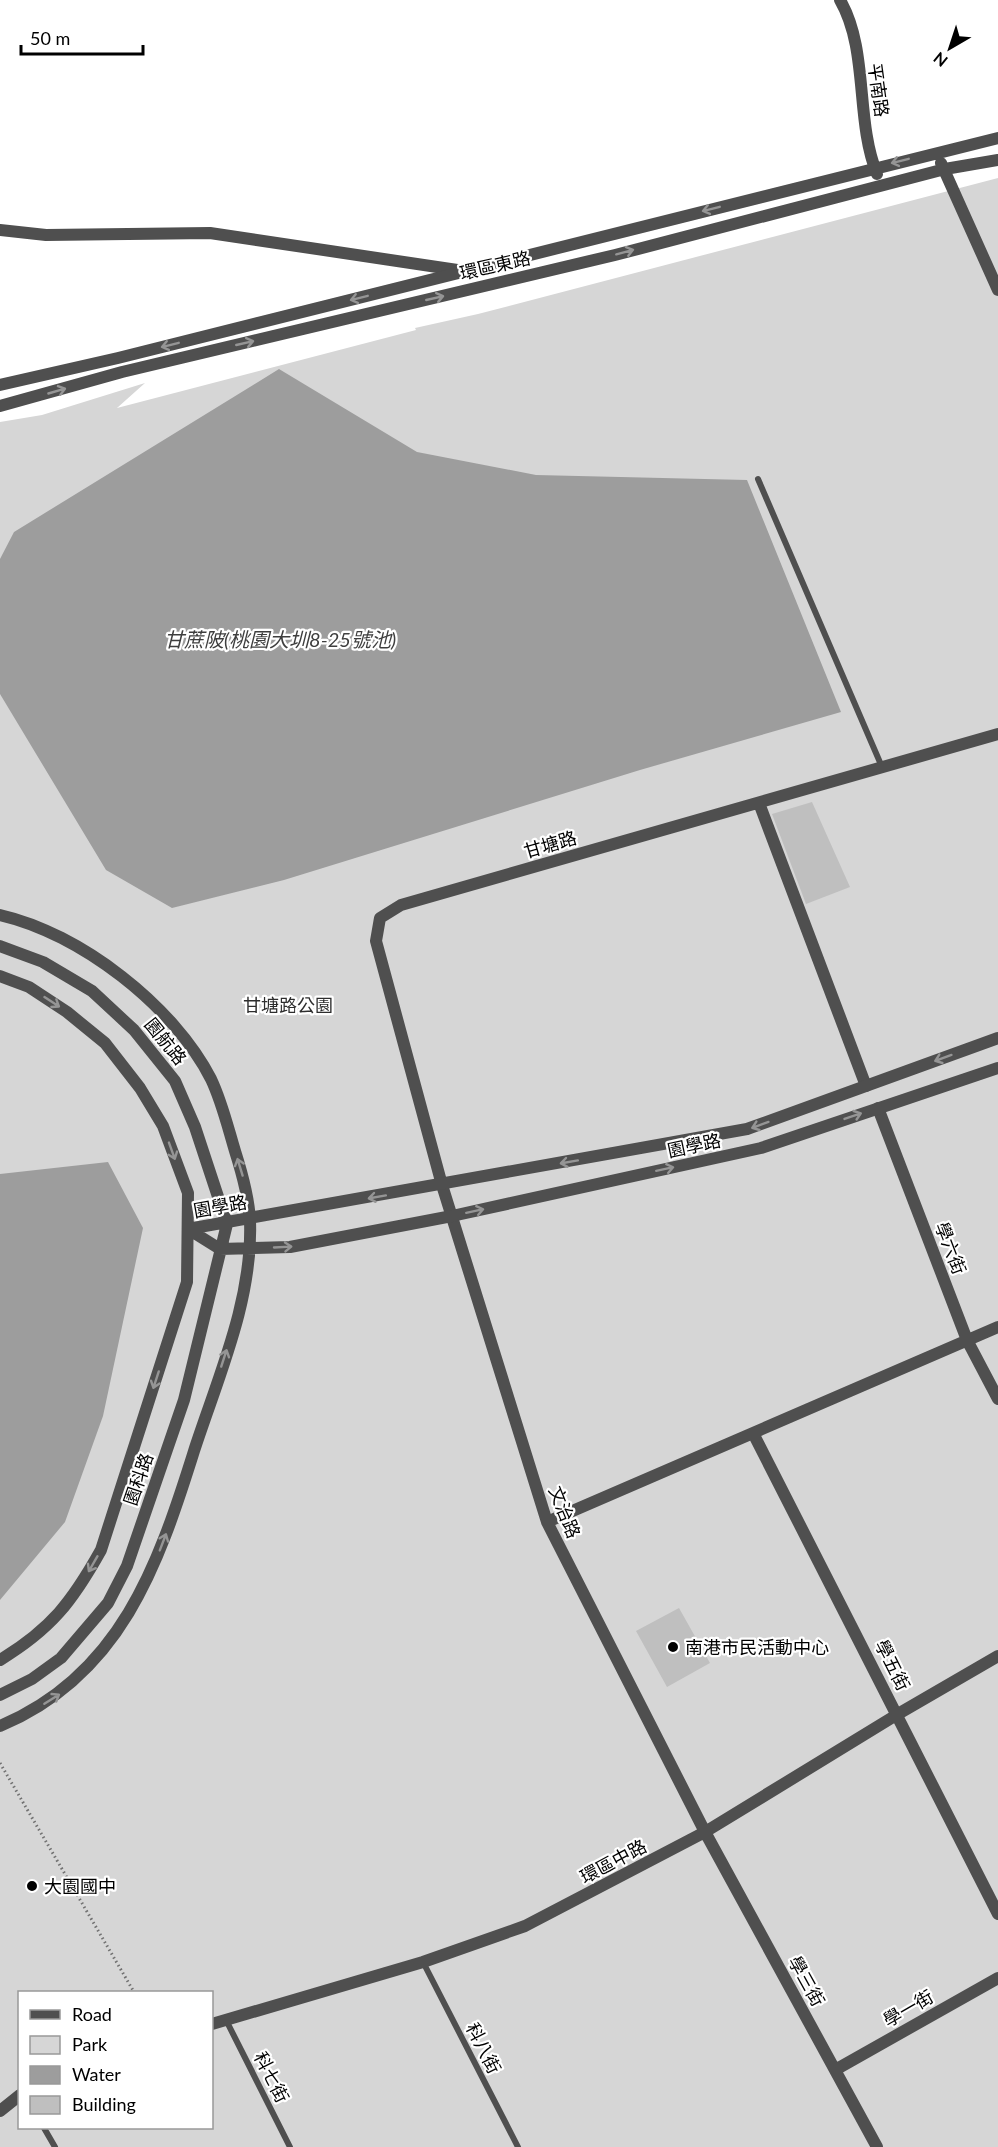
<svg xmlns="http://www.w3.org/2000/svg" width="998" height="2147" font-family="Lato,'Noto Sans TC',sans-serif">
<rect width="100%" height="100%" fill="#fff"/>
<path fill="#d6d6d6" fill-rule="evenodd" d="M998 178V2147H0V422L42 415 145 383 117 408 416 330 415 328 478 314ZM20 1992H212V2128H20Z"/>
<path fill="#9d9d9d" d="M279 369 417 452 536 475 747 480 841 712 640 770 284 880 172 908 106 870 0 694V559L14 532Z
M108 1162 143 1228 103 1416 65 1522 0 1600V1174Z"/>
<path fill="#bfbfbf" d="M812 802 850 887 806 904 772 814Z
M679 1608 710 1663 667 1687 636 1631Z"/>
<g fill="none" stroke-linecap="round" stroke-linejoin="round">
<path stroke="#717171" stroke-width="3" stroke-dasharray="1.5 3" stroke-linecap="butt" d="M0 1763 134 1992"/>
<path stroke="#4f4f4f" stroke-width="6" d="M758 479 882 767
M423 1962 518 2147
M226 2020 290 2147
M44 2128 55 2147"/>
<path stroke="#4f4f4f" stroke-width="12" d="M0 230 46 235 210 233 464 271
M759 803 866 1086
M878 1108 967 1340 998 1399
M753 1433 998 1914
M547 1522 998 1327
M212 2024 423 1962 525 1926 705 1832 898 1714 998 1656
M835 2070 998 1978
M0 2111 20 2095
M877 2147 705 1832 547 1522 442 1185 376 941 380 918 401 905 998 734"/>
<path stroke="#4f4f4f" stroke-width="12" d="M840 0C869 50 855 120 877 174
M941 163 998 290
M0 385 118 358 998 138
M0 406 122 372 615 255 945 169 998 160
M0 915C80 933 174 1006 211 1079 222 1102 228 1128 235 1151 242 1173 249 1198 250 1221 253 1300 218 1377 194 1451 158 1566 120 1676 0 1726
M0 946 43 962 92 991 134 1030 175 1081 195 1127 227 1224 184 1400 127 1566 108 1603 61 1658 32 1679 0 1695
M0 976 29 987 67 1012 105 1043 140 1088 163 1126 188 1193 187 1282 101 1550C72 1602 51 1629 0 1660
M188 1229 220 1249 290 1247 452 1216 761 1148 998 1068
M188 1229 747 1129 998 1038"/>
</g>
<defs><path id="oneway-shaft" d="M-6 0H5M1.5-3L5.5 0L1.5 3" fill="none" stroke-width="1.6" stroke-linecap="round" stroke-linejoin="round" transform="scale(1.5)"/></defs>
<g stroke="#959595">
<use href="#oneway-shaft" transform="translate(900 161) rotate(166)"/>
<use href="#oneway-shaft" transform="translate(711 209) rotate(166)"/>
<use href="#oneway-shaft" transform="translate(625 252) rotate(-15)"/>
<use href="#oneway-shaft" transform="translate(359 298) rotate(166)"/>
<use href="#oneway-shaft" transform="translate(435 298) rotate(-13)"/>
<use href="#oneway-shaft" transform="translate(245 343) rotate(-13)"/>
<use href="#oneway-shaft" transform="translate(170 345) rotate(166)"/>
<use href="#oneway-shaft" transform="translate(57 391) rotate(-16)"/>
<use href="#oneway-shaft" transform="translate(52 1002) rotate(33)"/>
<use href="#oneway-shaft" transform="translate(943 1058) rotate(160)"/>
<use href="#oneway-shaft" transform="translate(853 1116) rotate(-19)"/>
<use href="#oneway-shaft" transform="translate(760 1125) rotate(160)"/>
<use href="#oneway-shaft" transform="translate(172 1151) rotate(70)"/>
<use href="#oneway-shaft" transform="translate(569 1162) rotate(170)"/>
<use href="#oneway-shaft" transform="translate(240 1167) rotate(-107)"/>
<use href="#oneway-shaft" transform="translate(665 1169) rotate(-12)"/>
<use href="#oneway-shaft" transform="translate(377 1197) rotate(170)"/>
<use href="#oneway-shaft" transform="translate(475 1211) rotate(-12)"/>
<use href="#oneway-shaft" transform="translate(283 1247) rotate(-3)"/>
<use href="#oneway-shaft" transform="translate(224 1358) rotate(-72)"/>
<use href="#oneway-shaft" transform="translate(156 1380) rotate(108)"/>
<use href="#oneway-shaft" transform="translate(163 1542) rotate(-69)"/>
<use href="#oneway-shaft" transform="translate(93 1564) rotate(120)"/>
<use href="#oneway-shaft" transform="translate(52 1699) rotate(-32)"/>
</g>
<g fill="#000" stroke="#fff" stroke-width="2">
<circle cx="673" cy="1647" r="6"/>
<circle cx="32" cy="1886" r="6"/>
</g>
<g text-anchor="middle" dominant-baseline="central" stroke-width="4.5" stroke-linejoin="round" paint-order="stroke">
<g font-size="18" fill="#000" stroke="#fff">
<text transform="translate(879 90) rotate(82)">平南路</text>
<text transform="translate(495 265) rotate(-13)">環區東路</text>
<text transform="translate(550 844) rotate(-16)">甘塘路</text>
<text transform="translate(166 1041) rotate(51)">園航路</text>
<text transform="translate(694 1145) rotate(-12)">園學路</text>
<text transform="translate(220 1206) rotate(-10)">園學路</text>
<text transform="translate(951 1248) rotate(69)">學六街</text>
<text transform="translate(138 1479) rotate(-71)">園科路</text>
<text transform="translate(565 1512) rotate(68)">文治路</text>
<text transform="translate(893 1665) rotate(63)">學五街</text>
<text transform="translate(613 1861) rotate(-28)">環區中路</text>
<text transform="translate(807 1981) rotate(61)">學三街</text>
<text transform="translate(908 2008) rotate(-30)">學一街</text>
<text transform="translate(484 2048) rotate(63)">科八街</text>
<text transform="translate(272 2077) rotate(63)">科七街</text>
</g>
<g font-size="18" fill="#2d2d2d" stroke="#fff">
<text x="288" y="1005">甘塘路公園</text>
</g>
<g font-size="18" fill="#000" stroke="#fff" text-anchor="start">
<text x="685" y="1647">南港市民活動中心</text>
<text x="44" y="1886">大園國中</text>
</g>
<g font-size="20" font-style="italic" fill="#3e3e3e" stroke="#fff">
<text x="280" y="639">甘蔗陂(桃園大圳8-25號池)</text>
</g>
</g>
<rect x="18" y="1991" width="195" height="138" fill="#ffffff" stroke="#999999" stroke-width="1.5"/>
<rect x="30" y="2010" width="30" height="9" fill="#4f4f4f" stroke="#999999" stroke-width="1.5"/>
<text x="72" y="2021" font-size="18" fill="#000000">Road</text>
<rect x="30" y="2036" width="30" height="18" fill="#d6d6d6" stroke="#999999" stroke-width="1.5"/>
<text x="72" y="2051" font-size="18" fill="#000000">Park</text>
<rect x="30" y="2066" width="30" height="18" fill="#9d9d9d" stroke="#999999" stroke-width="1.5"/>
<text x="72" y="2081" font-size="18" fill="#000000">Water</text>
<rect x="30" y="2096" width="30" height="18" fill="#bfbfbf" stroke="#999999" stroke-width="1.5"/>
<text x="72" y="2111" font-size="18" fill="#000000">Building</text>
<g transform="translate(950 48) rotate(219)" stroke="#ffffff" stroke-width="4.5" paint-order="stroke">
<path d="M0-4.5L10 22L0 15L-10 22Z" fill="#000000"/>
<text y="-9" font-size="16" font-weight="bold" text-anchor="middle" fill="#000000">N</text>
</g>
<path d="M21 45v9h122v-9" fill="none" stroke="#000000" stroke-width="3"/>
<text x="30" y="45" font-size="18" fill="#000000" stroke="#ffffff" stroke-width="4.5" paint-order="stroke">50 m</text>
</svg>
